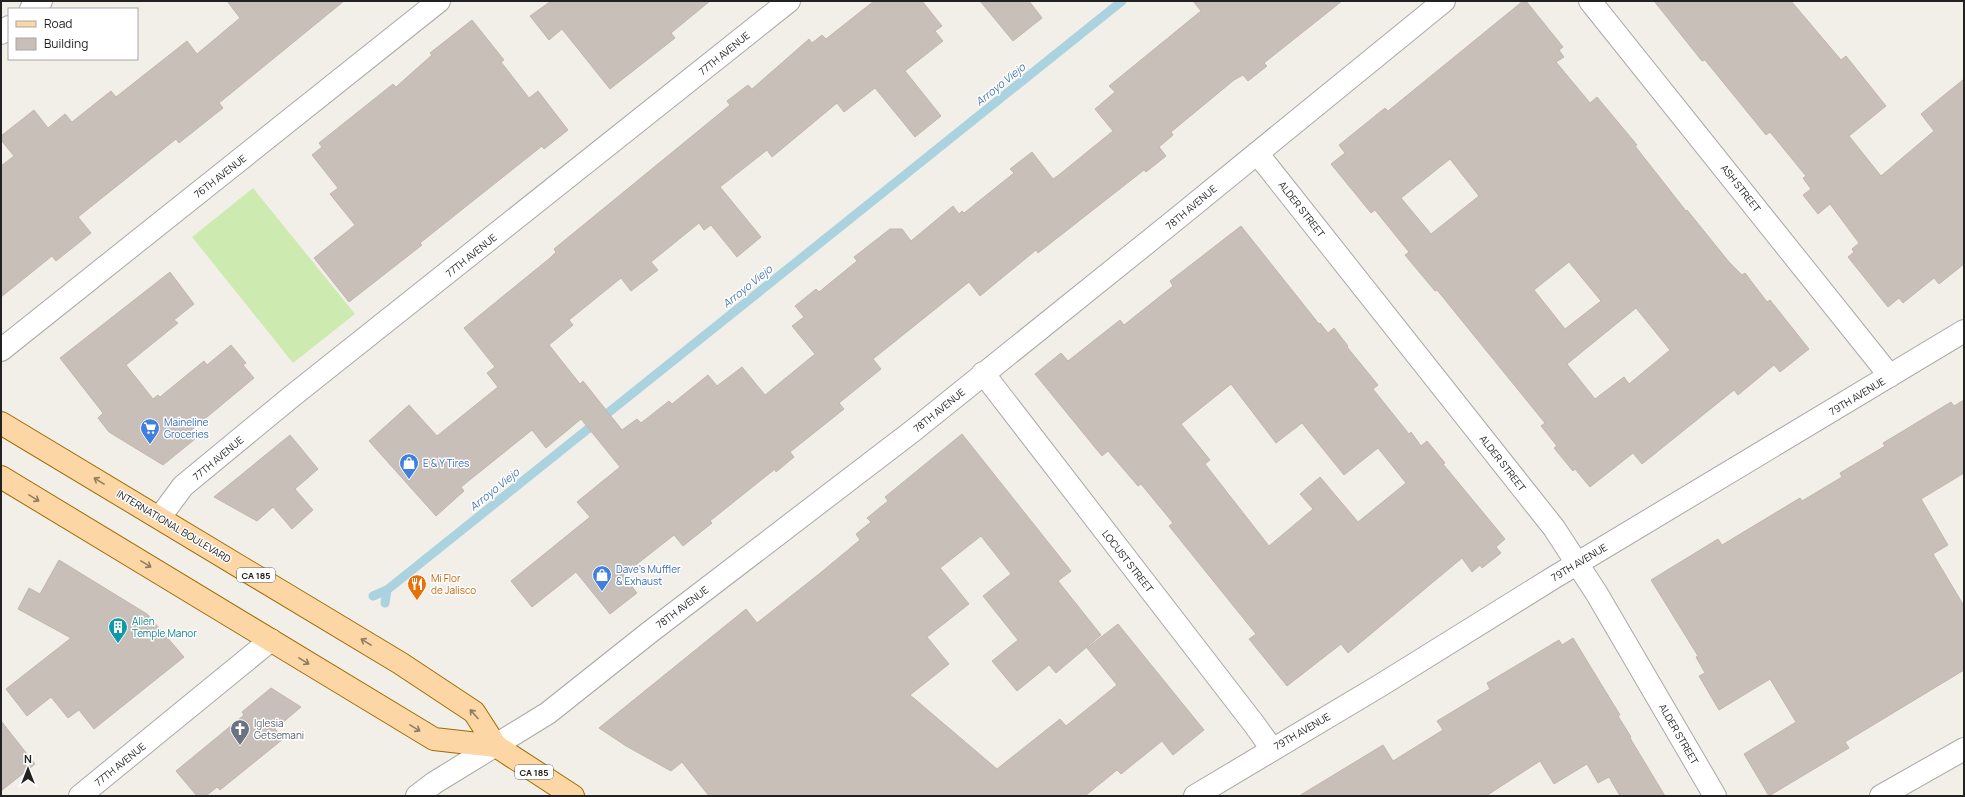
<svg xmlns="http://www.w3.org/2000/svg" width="1965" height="797" font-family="Manrope,sans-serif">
<rect width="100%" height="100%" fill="#f2efe9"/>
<path fill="#cdebb0" d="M253 188 355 314 293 363 192 237Z"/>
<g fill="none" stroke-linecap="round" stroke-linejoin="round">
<path stroke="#aad3df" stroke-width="9" d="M373 596 387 590 1122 1
M385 603 387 590"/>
</g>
<path fill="#c7bfb8" stroke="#c4b6ab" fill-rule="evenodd" d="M227 1H344L219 103 223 108 179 143 176 139 78 217 91 233 56 261 52 256 1 297V166L14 156 1 140V136L34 110 48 128 65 114 72 122 111 91 116 97 187 41 197 54 240 18Z
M551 1H710L671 33 675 38 610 89 562 29 549 40 530 16Z
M874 1H922L942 26 935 31 943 41 905 71 941 116 915 137 875 88 844 112 837 103 772 157 767 150 720 187 761 237 737 257 711 225 704 230 699 223 651 262 658 270 631 291 621 278 569 320 573 325 549 345 580 384 583 381 622 430 637 419 641 423 669 401 672 404 708 375 717 386 742 367 765 395 815 354 792 326 804 317 795 306 816 289 819 292 857 261 854 257 890 229H902L911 241 953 206 959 214 962 211 964 213 1014 173 1010 169 1032 152 1053 179 1060 174 1113 131 1095 109 1115 92 1109 86 1201 11 1193 1H1342L1264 63 1267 66 1248 81 1243 75 1234 80 1171 132 1173 135 1159 147 1166 156 1146 172 1144 170 1038 253 1036 250 980 296 969 282 873 359 881 369 839 403 844 409 790 452 794 457 776 472 775 469 710 521 712 523 683 546 674 535 623 575 637 593 610 614 576 572 532 607 511 581 590 517 577 502 620 467 581 419 546 448 532 430 461 487 464 491 436 516 369 441 409 405 437 436 498 387 487 373 495 367 464 328 550 258 556 252 554 249 730 105 727 101 748 85 752 89 809 39 812 43 822 35 826 39Z
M980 1H1029L1042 18 1013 41Z
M1523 1H1526L1563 47 1559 50 1564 57 1556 62 1590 103 1597 97 1637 145 1635 146 1686 211 1687 210 1729 262 1742 275 1745 273 1767 302 1770 300 1809 349 1780 372 1774 365 1738 395 1734 390 1642 464 1633 453 1590 487 1575 469 1573 471 1554 448 1557 446 1541 426 1545 423 1437 290 1435 291 1405 255 1409 252 1375 210 1371 213 1331 164 1345 153 1339 145 1385 108 1388 111ZM1450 159 1479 196 1431 234 1401 198ZM1569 262 1601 301 1565 329 1534 290ZM1636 308 1670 350 1629 384 1624 377 1595 399 1567 364Z
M1654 1H1791L1841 60 1846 56 1886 106 1849 136 1881 176 1934 131 1921 114 1964 79V264L1939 284 1934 278 1903 303 1899 298 1888 307 1848 257 1854 252 1852 249 1859 243 1830 204 1818 214 1803 195 1811 189 1803 178 1806 176 1770 132 1766 135 1705 60 1702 61Z
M472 20 504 60 501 62 529 98 538 91 568 130 544 149 542 146 420 243 422 245 349 302 314 258 355 225 330 194 338 188 312 155 322 147 319 143 393 84 396 87 432 55 430 53Z
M1241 226 1319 324 1320 323 1328 333 1334 328 1348 346 1347 347 1378 385 1373 389 1409 434 1411 432 1421 446 1427 441 1445 463 1443 464 1505 539 1496 547 1501 553 1482 568 1480 565 1472 572 1462 558 1348 653 1341 644 1287 686 1249 639 1256 634 1169 526 1173 523 1141 484 1138 486 1108 451 1102 456 1035 374 1061 353 1068 361 1120 320 1124 325 1173 286 1170 281ZM1231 384 1276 443 1302 423 1344 475 1378 448 1406 483 1358 522 1320 477 1300 494 1313 509 1269 546 1205 464 1210 460 1181 424Z
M170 272 194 304 174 320 178 323 126 365 153 399 158 395 160 397 204 361 207 365 231 345 246 363 243 365 254 378 189 432 195 439 163 465 109 432 98 418 103 413 60 358Z
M1964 400V473L1921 499 1948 545 1933 554 1964 606V670L1845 742 1849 748 1769 796 1744 754 1796 722 1770 679 1719 710 1699 676 1705 673 1696 657 1698 656 1651 580 1718 539 1722 545 1800 498 1802 501 1842 477 1840 473 1885 446 1883 443 1951 402 1954 406Z
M962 434 1071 571 1058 581 1101 635 1056 673 1049 665 1017 691 992 661 1018 640 983 596 1011 574 981 536 940 568 969 604 927 637 949 664 910 695 997 769 1060 719 1066 726 1117 685 1087 648 1118 624 1204 730 1173 755 1162 741 1121 774 1117 770 1085 796H709L682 762 671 771 626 746 599 728 746 609 757 623 819 574 860 540 856 534 871 522 867 518 888 501 885 497Z
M290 435 318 469 295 489 313 510 292 529 273 507 257 521 214 497Z
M59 560 147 614 184 657 94 729 79 710 68 718 51 697 27 716 6 689 71 638 18 609 29 588 40 594Z
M1573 638 1620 715 1618 716 1631 737 1630 738 1665 796H1620L1609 777 1598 783 1587 764 1554 784 1540 761 1486 796H1299L1383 745 1393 761 1443 730 1437 721 1490 689 1487 683 1559 640 1562 645Z
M271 688 301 707 275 729 283 739 220 790 217 787 206 796H197L176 771 244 715 242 712Z
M1 721 35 764 1 791Z"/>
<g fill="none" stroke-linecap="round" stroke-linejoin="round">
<defs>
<path id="minor" d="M1590 1 1890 376
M31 9 41 1
M1 33 9 27
M1257 153 1554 528 1597 594 1715 796
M1 350 439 1
M983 373 1254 724 1272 749
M160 517 183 486 291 397 789 1
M80 796 271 640
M417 796 434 783 548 713 650 632 914 430 1169 225 1444 1
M1195 796 1381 685 1553 578 1964 331
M1881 796 1964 749"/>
<path id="primary" d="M1 423 400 663 474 712 496 746 573 796
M1 477 434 739 496 746"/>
</defs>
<use href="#minor" stroke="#a9a9a9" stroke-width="24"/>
<use href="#primary" stroke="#a06b00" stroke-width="24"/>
<use href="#minor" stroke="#fff" stroke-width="22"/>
<use href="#primary" stroke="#fcd6a4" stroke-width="22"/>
</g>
<defs><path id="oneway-shaft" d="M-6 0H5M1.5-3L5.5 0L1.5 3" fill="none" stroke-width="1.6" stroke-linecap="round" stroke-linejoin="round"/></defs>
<g stroke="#8f7c63">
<use href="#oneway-shaft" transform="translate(99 481) rotate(-149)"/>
<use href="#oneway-shaft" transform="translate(34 498) rotate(31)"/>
<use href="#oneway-shaft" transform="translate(146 564) rotate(31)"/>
<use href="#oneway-shaft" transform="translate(366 642) rotate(-149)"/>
<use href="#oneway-shaft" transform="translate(304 661) rotate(31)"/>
<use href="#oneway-shaft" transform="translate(474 714) rotate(-132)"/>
<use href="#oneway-shaft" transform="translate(415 728) rotate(31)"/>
</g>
<defs>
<symbol id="supermarket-pin" viewBox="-11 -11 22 30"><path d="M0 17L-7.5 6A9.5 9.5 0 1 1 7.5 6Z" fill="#3f7fe0" stroke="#fff"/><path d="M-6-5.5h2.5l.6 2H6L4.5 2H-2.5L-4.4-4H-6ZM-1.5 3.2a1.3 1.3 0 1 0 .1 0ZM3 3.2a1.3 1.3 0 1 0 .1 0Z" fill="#fff"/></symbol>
<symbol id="shop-pin" viewBox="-11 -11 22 30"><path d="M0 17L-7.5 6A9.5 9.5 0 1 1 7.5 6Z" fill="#3f7fe0" stroke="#fff"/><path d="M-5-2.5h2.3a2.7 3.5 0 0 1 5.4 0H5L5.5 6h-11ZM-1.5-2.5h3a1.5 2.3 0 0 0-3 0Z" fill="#fff"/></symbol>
<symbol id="restaurant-pin" viewBox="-11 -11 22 30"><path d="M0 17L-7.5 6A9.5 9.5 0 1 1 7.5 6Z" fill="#e8710a" stroke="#fff"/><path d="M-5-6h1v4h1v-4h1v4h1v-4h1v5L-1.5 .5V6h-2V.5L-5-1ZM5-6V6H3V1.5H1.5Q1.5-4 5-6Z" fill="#fff"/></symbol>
<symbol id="building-pin" viewBox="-11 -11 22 30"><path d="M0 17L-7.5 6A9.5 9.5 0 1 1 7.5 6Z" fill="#0f9aa8" stroke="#fff"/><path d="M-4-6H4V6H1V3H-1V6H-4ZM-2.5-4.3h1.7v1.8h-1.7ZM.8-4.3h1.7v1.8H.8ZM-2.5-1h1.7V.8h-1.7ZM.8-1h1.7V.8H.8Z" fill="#fff"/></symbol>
<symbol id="church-pin" viewBox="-11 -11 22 30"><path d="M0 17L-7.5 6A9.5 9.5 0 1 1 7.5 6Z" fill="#6b7280" stroke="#fff"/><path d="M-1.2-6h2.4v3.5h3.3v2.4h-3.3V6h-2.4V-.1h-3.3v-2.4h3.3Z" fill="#fff"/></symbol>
</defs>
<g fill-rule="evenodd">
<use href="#supermarket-pin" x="139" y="417" width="22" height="30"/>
<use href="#shop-pin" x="398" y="452" width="22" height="30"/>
<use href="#shop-pin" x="591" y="564" width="22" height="30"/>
<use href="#restaurant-pin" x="406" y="573" width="22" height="30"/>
<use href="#building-pin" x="107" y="616" width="22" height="30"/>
<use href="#church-pin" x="229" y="718" width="22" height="30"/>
</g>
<g text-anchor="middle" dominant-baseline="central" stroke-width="3" stroke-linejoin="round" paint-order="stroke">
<g fill="#fff" stroke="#646464" stroke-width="1">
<rect x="237" y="568" width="38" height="14" rx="3"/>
<rect x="515" y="765" width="38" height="14" rx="3"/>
</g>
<g font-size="9" font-weight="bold" fill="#222">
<text x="256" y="575">CA 185</text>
<text x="534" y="772">CA 185</text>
</g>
<g font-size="10" fill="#222" stroke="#fff">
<text transform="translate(724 53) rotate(-39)">77TH AVENUE</text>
<text transform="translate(220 176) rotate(-38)">76TH AVENUE</text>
<text transform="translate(1741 188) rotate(52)">ASH STREET</text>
<text transform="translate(1191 207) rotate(-40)">78TH AVENUE</text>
<text transform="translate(1302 209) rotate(52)">ALDER STREET</text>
<text transform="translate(471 255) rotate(-39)">77TH AVENUE</text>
<text transform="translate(1857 396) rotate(-31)">79TH AVENUE</text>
<text transform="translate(939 410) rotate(-39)">78TH AVENUE</text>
<text transform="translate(218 458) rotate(-40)">77TH AVENUE</text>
<text transform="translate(1503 463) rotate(52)">ALDER STREET</text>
<text transform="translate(174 526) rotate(31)">INTERNATIONAL BOULEVARD</text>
<text transform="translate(1128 561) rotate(52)">LOCUST STREET</text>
<text transform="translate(1579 562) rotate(-31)">79TH AVENUE</text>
<text transform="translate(682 607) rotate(-37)">78TH AVENUE</text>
<text transform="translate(1302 731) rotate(-30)">79TH AVENUE</text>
<text transform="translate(1679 734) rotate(60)">ALDER STREET</text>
<text transform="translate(120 764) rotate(-39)">77TH AVENUE</text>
</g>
<g font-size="10" fill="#366cbe" stroke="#fff" text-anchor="start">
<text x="164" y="422">Maineline<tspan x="164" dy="12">Groceries</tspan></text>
<text x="423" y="463">E &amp; Y Tires</text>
<text x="616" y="569">Dave's Muffler<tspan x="616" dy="12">&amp; Exhaust</tspan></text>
</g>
<g font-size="10" fill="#c56008" stroke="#fff" text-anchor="start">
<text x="431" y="578">Mi Flor<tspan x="431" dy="12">de Jalisco</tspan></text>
</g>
<g font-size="10" fill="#0d838f" stroke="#fff" text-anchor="start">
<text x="132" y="621">Allen<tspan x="132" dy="12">Temple Manor</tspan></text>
</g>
<g font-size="10" fill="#5b616d" stroke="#fff" text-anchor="start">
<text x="254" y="723">Iglesia<tspan x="254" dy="12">Getsemani</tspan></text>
</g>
<g font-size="11" font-style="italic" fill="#4a7aab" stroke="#fff">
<text transform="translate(1000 84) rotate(-39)">Arroyo Viejo</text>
<text transform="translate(747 286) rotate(-39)">Arroyo Viejo</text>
<text transform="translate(494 489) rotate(-39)">Arroyo Viejo</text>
</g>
</g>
<rect width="1965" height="797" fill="none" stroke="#222222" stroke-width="4"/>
<rect x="8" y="8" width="130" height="52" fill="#ffffff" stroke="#a7a7a7"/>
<rect x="16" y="21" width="20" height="6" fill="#fcd6a4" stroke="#a7a7a7"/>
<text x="44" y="28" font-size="12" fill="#222222">Road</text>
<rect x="16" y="38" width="20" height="12" fill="#c7bfb8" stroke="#a7a7a7"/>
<text x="44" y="48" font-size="12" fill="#222222">Building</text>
<g transform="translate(28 769)" stroke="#ffffff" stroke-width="3" paint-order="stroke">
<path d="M0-3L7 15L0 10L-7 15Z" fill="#222222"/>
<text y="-6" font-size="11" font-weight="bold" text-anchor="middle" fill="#222222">N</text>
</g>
</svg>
